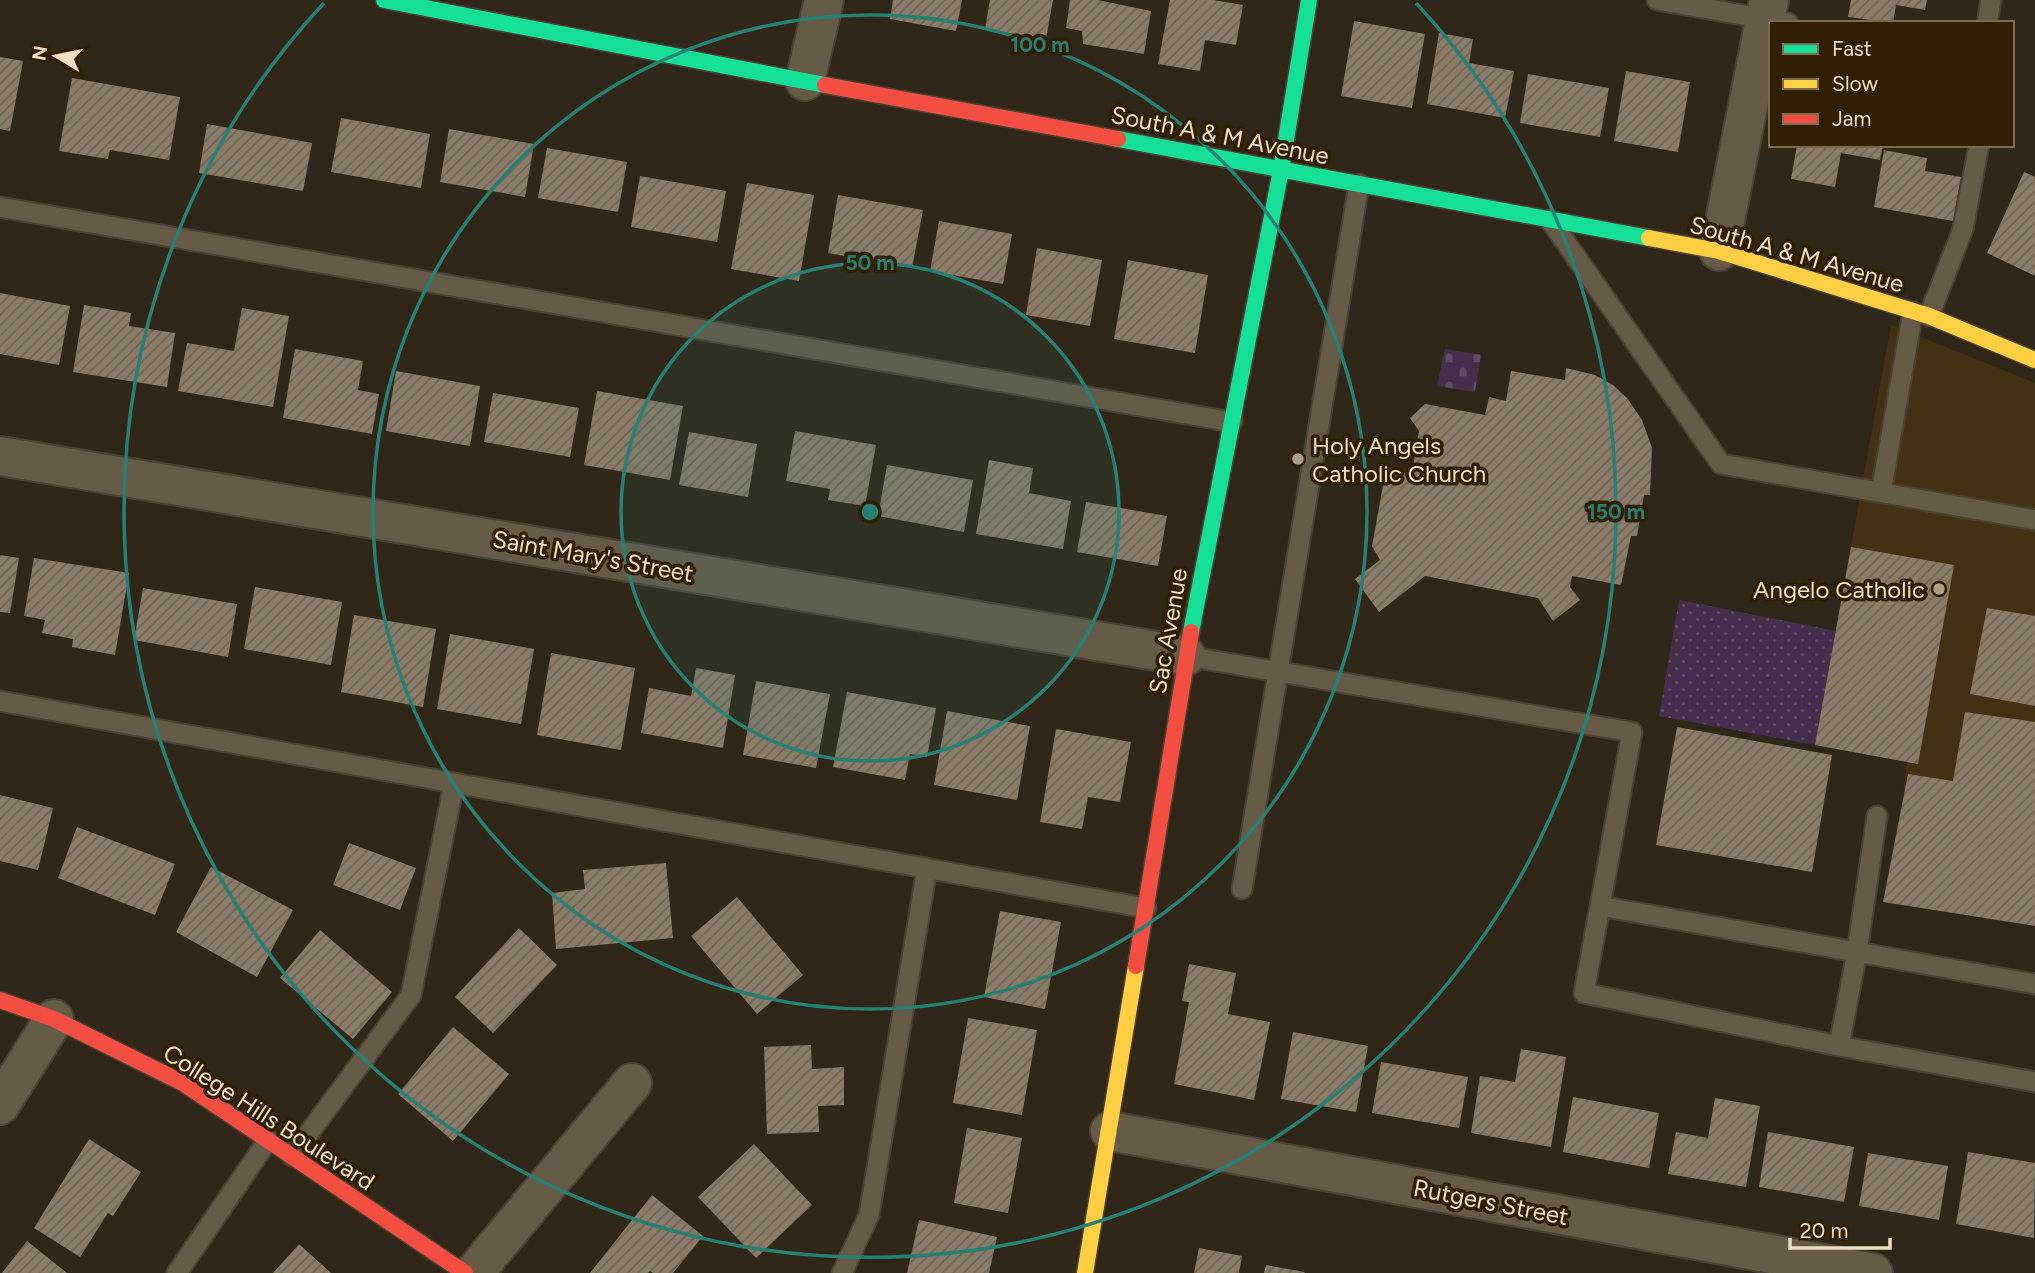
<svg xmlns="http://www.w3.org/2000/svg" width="2035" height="1273" font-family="Figtree,sans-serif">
<defs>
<pattern id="cemetery-stones" width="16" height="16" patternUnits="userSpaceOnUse" patternTransform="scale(1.75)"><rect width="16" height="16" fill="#462e4e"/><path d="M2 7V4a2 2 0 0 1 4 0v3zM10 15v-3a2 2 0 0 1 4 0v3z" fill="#614c66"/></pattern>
<pattern id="park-dots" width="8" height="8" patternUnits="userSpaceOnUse" patternTransform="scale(1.75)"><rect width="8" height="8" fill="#462e4e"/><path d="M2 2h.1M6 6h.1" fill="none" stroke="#614c66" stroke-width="1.8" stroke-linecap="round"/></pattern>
<pattern id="building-hatch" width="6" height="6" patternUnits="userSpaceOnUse" patternTransform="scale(1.75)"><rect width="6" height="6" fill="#8a7c68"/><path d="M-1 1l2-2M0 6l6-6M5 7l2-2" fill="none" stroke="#706556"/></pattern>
</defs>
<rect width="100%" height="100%" fill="#302718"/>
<path fill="#443113" d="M1891 325 2035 383V820L1903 796 1907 762 1815 745Z"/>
<path fill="url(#cemetery-stones)" d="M1445 349 1481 355 1475 392 1437 386Z"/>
<path fill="url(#park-dots)" d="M1679 600 1836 631 1815 745 1659 716Z"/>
<path fill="url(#building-hatch)" d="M893 0H962L956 31 890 19Z
M990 0H1053L1046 39 985 29Z
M1070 0H1098L1151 11 1144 54 1083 44 1082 31 1066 28Z
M1170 0H1213L1243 5 1236 45 1205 40 1200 71 1158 64Z
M1851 0H1927L1925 10 1896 5 1893 23 1848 17Z
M1354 21 1425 34 1412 108 1341 96Z
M1439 33 1473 39 1469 63 1514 71 1505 118 1427 104Z
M0 57 23 61 10 131 0 129Z
M1626 71 1690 82 1678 152 1614 141Z
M1528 74 1609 88 1600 137 1520 123Z
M72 78 180 97 169 160 110 150 108 159 59 151Z
M341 118 430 134 421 188 331 172Z
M207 124 312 143 303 191 199 173Z
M449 129 534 144 525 197 440 182Z
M1797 145H1883L1880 160 1841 153 1835 187 1791 179Z
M547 148 627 162 618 212 538 198Z
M1884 150 1927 158 1925 171 1961 177 1953 221 1874 207Z
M2024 172 2035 177V276L1987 253Z
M640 176 726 191 717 242 631 227Z
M747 183 814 195 799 281 731 269Z
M838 195 923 210 912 268 828 253Z
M939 221 1012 234 1003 284 930 271Z
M1037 248 1102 260 1090 326 1026 315Z
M1128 260 1208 275 1195 353 1114 339Z
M0 293 70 306 59 365 0 354Z
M84 305 131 313 129 326 175 333 167 387 73 372Z
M242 308 289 316 273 407 178 391 187 343 234 351Z
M295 349 363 361 358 390 379 394 372 434 283 418Z
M1566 368 1595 375 1613 385 1627 398 1642 420 1652 448 1650 495H1644L1637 536H1631L1621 585 1572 576 1570 587 1580 600 1553 621 1538 598 1425 576 1379 612 1355 579 1380 560 1372 546 1386 469 1412 474 1419 431 1410 418 1425 404 1485 415 1489 397 1506 401 1511 371 1565 380Z
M396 371 480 386 470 446 386 431Z
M597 391 683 406 670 480 584 465Z
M493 393 579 408 570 457 484 442Z
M795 431 876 445 865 506 828 500 830 489 786 481Z
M689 432 757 444 748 497 679 485Z
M989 460 1033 468 1029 493 1071 501 1063 549 976 534Z
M887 465 973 480 964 532 878 516Z
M1086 502 1167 516 1158 566 1077 552Z
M1851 547 1954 565 1918 764 1815 745Z
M0 555 19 558 10 613 0 612Z
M34 558 129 573 115 655 72 647 73 639 42 633 45 620 24 616Z
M255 587 342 602 331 665 244 649Z
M143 588 237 604 228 657 134 640Z
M1987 608 2035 616V706L1970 694Z
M354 615 436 629 423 707 341 692Z
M450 634 534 649 521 724 437 709Z
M551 653 635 668 621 750 537 735Z
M696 668 735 675 723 748 641 733 649 688 691 696Z
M756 681 830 694 816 768 743 755Z
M847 692 936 708 927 757 910 754 905 780 833 767Z
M947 711 1030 726 1017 800 934 785Z
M1965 712 2035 722V926L1883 902 1908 774 1953 781Z
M1677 727 1832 755 1812 872 1656 845Z
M1056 729 1131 742 1120 802 1088 797 1082 829 1040 822Z
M0 795 53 808 38 870 0 861Z
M77 827 175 864 155 915 58 878Z
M349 843 416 868 400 910 333 885Z
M666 863 673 938 556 949 552 893 585 889 583 870Z
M211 867 293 910 257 977 176 932Z
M737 897 803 975 757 1014 691 936Z
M1000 911 1061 922 1045 1009 984 997Z
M519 928 557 965 493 1033 455 997Z
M320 930 392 992 353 1039 280 978Z
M1189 964 1236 973 1228 1014 1270 1022 1254 1100 1174 1084 1189 1002 1182 1001Z
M968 1018 1037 1030 1022 1115 953 1103Z
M453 1027 509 1074 453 1141 398 1094Z
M1293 1032 1368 1046 1356 1112 1281 1099Z
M811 1045 812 1069 844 1067V1105L818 1106 819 1132 767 1134 764 1047Z
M1521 1049 1566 1057 1551 1147 1471 1133 1480 1076 1515 1082Z
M1381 1062 1468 1077 1459 1128 1372 1113Z
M1573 1097 1659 1113 1649 1168 1563 1152Z
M1715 1098 1760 1106 1746 1187 1668 1174 1676 1132 1708 1138Z
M967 1128 1022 1138 1008 1213 954 1203Z
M1768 1132 1854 1147 1844 1202 1759 1187Z
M89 1139 141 1172 113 1216 108 1213 80 1257 34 1228Z
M754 1144 812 1205 756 1258 698 1197Z
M1968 1152 2035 1163 2034 1238 1956 1224Z
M1868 1153 1948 1166 1939 1220 1859 1206Z
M652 1195 703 1236 673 1273H653L650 1271 648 1273H590Z
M919 1220 997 1237 989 1273H907Z
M27 1241 67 1273H2Z
M299 1244 331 1273H273Z
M1199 1248 1242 1256 1239 1273H1194Z
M1266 1265 1305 1272 1304 1273H1264Z"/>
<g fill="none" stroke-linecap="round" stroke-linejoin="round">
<defs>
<path id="lane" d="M1657 0 1788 23
M1987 23 1991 0
M0 207 1232 422
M1550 220 1721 464 2035 520
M1929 316 1963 229 1979 145
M1881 492 1913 312
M1186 656 1632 732 1584 993 1839 1046 1857 952 1877 816
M0 701 1146 908
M1242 889 1359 184
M1600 906 2035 984
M1839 1046 2035 1082
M292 1156 411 995 454 784
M177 1273 268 1140
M842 1273 869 1215 927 868"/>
<path id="street" d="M805 81 824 0
M1719 251 1769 0
M0 456 1186 656
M0 1105 54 1019
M1110 1131 1873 1273
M474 1273 632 1083"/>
<path id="fast" d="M384 0 825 85
M1118 139 1649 238
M1191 632 1281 170 1309 0"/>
<path id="slow" d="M1649 238 1719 251 1929 316 2035 360
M1085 1273 1136 966"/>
<path id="jam" d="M825 85 1118 139
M1136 966 1191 632
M0 1000 54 1019 183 1083 465 1273"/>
</defs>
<use href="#lane" stroke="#4b4235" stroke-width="23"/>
<use href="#street" stroke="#4b4235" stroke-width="42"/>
<use href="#fast" stroke="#4b4235" stroke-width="19"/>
<use href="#slow" stroke="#4b4235" stroke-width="19"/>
<use href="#jam" stroke="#4b4235" stroke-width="19"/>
<use href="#lane" stroke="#665b47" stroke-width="19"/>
<use href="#street" stroke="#665b47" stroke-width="38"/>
<use href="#fast" stroke="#16e098" stroke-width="16"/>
<use href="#slow" stroke="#ffcf43" stroke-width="16"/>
<use href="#jam" stroke="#f24e42" stroke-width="16"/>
</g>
<circle cx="870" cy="512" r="249" fill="#268076" fill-opacity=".12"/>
<g fill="none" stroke="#268076" stroke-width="3.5">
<circle cx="870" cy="512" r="249"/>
<circle cx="870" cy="512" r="497"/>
<path d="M1416 3A746 746 0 1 1 324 3"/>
</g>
<g fill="#ad9e87" stroke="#311f03" stroke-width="2.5">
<circle cx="1298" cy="459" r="7"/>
<circle cx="1939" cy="589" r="7"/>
</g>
<g text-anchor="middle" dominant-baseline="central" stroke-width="7" stroke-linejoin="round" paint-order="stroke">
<g font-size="24" fill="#f1dec3" stroke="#311f03">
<text transform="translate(1220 135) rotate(11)">South A &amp; M Avenue</text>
<text transform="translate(1797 254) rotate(16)">South A &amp; M Avenue</text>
<text transform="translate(593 556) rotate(10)">Saint Mary's Street</text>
<text transform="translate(1168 631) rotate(-80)">Sac Avenue</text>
<text transform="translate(269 1117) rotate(33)">College Hills Boulevard</text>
<text transform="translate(1491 1202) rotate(11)">Rutgers Street</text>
</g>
<g font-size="24" fill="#f1dec3" stroke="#311f03" text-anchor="start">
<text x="1312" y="445">Holy Angels<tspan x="1312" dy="28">Catholic Church</tspan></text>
<text x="1925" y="589" text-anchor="end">Angelo Catholic</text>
</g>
</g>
<circle cx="870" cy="512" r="10" fill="#268076" stroke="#311f03" stroke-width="3.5"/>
<g font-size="21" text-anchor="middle" font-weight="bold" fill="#268076" stroke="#311f03" stroke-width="7" stroke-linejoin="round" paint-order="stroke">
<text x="1040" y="52">100 m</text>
<text x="870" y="270">50 m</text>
<text x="1616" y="519">150 m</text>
</g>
<rect x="1769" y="21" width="245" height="126" fill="#311f03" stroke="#7e6b50" stroke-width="2"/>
<rect x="1783" y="44" width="35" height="10" fill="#16e098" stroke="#7e6b50" stroke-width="2"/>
<text x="1832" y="56" font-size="21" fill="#f1dec3">Fast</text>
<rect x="1783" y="79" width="35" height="10" fill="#ffcf43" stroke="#7e6b50" stroke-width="2"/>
<text x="1832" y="91" font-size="21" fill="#f1dec3">Slow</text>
<rect x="1783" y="114" width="35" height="10" fill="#f24e42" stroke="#7e6b50" stroke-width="2"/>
<text x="1832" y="126" font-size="21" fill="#f1dec3">Jam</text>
<g transform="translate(56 56) rotate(280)" stroke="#311f03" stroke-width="5" paint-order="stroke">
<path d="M0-5L12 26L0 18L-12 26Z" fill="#f1dec3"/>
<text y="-10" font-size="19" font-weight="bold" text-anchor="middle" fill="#f1dec3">N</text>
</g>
<path d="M1790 1238v10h100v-10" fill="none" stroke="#f1dec3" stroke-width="3.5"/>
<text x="1800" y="1238" font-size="21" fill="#f1dec3" stroke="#311f03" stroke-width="5" paint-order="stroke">20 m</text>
</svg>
